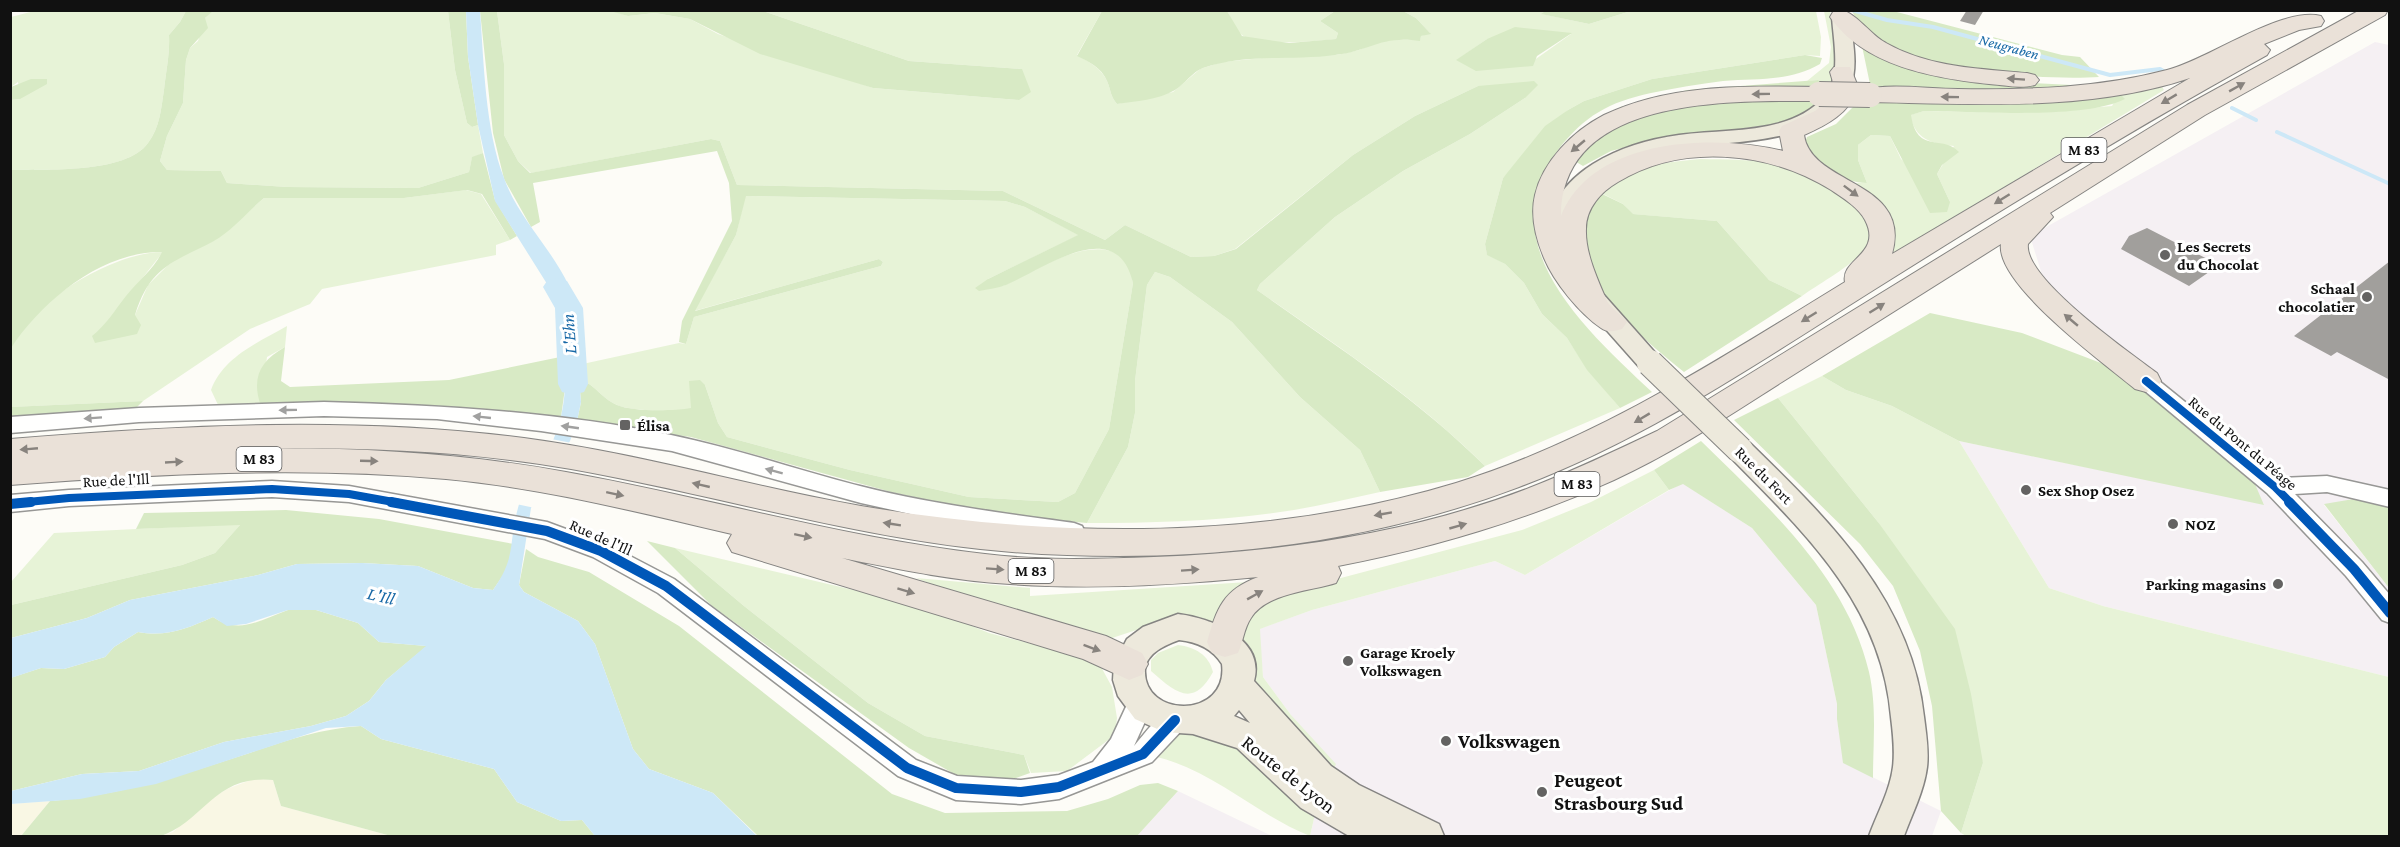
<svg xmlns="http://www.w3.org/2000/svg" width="2400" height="847" font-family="'Crimson Pro',serif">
<rect width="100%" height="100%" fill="#fdfcf7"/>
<path fill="#f5f0f3" d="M2375 42 2389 45V493L2324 505 2389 588V677L2103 606 2049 588 1959 441 2264 504 2049 297 2030 236Z
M1682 483 1752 528 1816 605 1837 704V719L1844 763 1941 811 1932 836H1310L1316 810 1291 715 1263 677 1259 629 1312 610 1495 561 1525 575Z
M1178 791 1272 836H1137Z"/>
<path fill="#f9f7e4" d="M256 778 273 780 281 806 391 836H161L173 832 206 802 227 789Z
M50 801 21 836H11V804Z"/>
<path fill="#e7f3d7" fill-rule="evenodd" d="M38 10 186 11 180 22 169 35C170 54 166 71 164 90 161 109 160 127 148 143 126 174 45 169 11 170V100L20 99 18 82 11 87V17Z
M610 10 628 16 655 13 690 19 718 34 873 88 1019 100 1022 69 909 61 763 11H1102L1077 55C1088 61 1102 69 1107 81 1111 90 1110 96 1117 104L1173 92 1200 69 1222 62 1282 56 1337 55 1359 50 1382 40H1420L1421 36 1430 33 1416 18 1403 11H1547L1542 14 1589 24 1631 11H1816L1821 37 1820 56 1805 55 1652 79 1584 101 1568 110 1503 178 1485 244 1487 254 1505 264 1524 283 1542 314 1567 338 1588 370 1620 408 1485 466C1417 398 1336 345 1257 290L1260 284 1335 217 1403 171 1470 134 1525 98 1478 86 1415 116 1353 155 1235 249 1214 256 1191 257 1125 225 1105 240 1003 191 737 185 720 141 711 139 531 173 518 161 504 135V64L497 11ZM1571 34 1533 61 1457 60 1487 39Z
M211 11H448L455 70 467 123 472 127 478 125 483 153 472 158 469 172 418 188 287 187 227 183 221 171 167 170 160 161 167 136 183 103 186 60 190 48 198 41 205 18Z
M1227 11H1335L1320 21 1338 33 1336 39C1318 41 1256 47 1242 35 1235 30 1231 18 1227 11Z
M1824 11H1830C1833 31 1845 68 1831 85L1818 80 1807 81 1829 63 1831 47Z
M2161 85 2164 90 1889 257 1873 199 1855 183H1867L1858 160V145L1871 135 1890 136 1901 159 1950 202 1937 174 1954 146C1931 144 1915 139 1910 115L1924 111 2042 112 2112 106 2119 93Z
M1700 159C1742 160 1793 158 1829 184 1839 190 1848 199 1857 207 1867 215 1877 230 1870 243 1859 262 1820 283 1802 296L1769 280 1717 221 1632 214 1623 204 1601 193C1632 165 1660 163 1700 159Z
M466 190 481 194 510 240 496 245V255L322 289 310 304 250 329 143 401 11 407C11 392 6 359 11 347 31 301 114 252 163 252L103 328 135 315 148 285 167 266 185 253 215 240 264 198H404Z
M745 196 1005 201 1025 207 1079 235 988 279 1003 286C1033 272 1103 225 1129 265 1131 269 1132 277 1133 283L1109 429 1075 493 1058 502 969 497 850 470 727 437 718 423 705 385 691 409C674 411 633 412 617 405 601 398 596 385 579 379L578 365 679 343 686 344 694 317 881 266 883 262 879 259 694 311 736 235Z
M1155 272 1170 277 1232 322 1300 397 1360 450 1380 492C1351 498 1323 505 1294 510 1226 521 1156 523 1087 523L1128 447 1135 413V381L1147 285Z
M287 326 285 347 267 357 261 406 219 407 211 390C223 357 259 342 287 326Z
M1822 376 1846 390 1892 406 1959 441 2049 588 2103 606 2389 677V836H1966L1961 833 1983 763 1878 522 1778 398Z
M1654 470 1669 490 1525 575 1495 561 1312 610 1260 629 1263 677 1291 715 1336 764 1329 779 1247 682 1241 632 1246 616 1273 596 1522 530 1591 502Z
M241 524 215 553 182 565 11 605V582L54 533Z
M675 548 926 607 989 633 1044 647 1083 652 1100 665 1112 687 1117 718 1115 735 1067 771 1031 773 1024 755 925 736 868 703 744 606Z
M916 578 1030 588V596L1248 582 1222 623 1176 617 1109 639 969 599Z
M1178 645C1195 647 1209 655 1213 672 1193 708 1176 693 1151 671V660L1158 653Z
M1193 731 1237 738 1316 810 1310 836C1255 814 1212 769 1153 756L1177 735Z"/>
<path fill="#d8eac5" d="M1547 10H1631V11L1589 24 1541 14Z
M186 11H213L205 18 208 28 190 48 186 60 183 103 167 136 160 161 167 170 221 171 227 183 287 187 418 188 469 172 472 157 483 153 495 200 517 236 510 240 482 194 467 190 404 198H264C248 211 232 231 214 241 174 262 150 266 135 315L141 325 137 334 95 343 92 336C106 325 115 310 126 296 138 281 154 269 162 252 102 251 42 301 11 348V170C45 169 126 174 148 143 160 127 161 109 164 90 166 71 170 54 169 35L180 22Z
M448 11H466L468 57 478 125 472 127 467 123 455 70Z
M480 11H497L504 64V135L518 161 530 173 711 139 720 141 737 185 1003 191 1105 240 1125 225 1191 257 1214 256 1236 249 1353 155 1415 116 1478 86 1534 81 1538 85 1525 98 1470 134 1403 171 1335 217 1260 284 1257 290C1335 345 1417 398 1485 466L1468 477 1380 492 1360 450 1300 397 1232 322 1170 277 1155 272 1147 285 1135 381V413L1128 447 1087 523 994 514 891 492 691 437 577 421 581 402 579 379C596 385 601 398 617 405 633 412 674 411 691 408L689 381 700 380 705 385 718 423 727 437 850 470 969 497 1058 502 1075 493 1109 429 1133 283C1117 214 1045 268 1006 285 998 288 988 289 979 291L975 288 988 279 1078 235 1025 207 1005 201 746 196 736 235 695 311 879 259 883 262 881 266 694 317 686 344 679 342 682 321 732 221 729 183 717 151 533 183 540 222 531 227 504 179 493 133Z
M610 11H763L909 61 1022 69 1031 92 1019 100 873 88 760 54 690 19 655 13 628 16Z
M1102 11H1227L1242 36 1289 43 1336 39 1338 33 1320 21 1335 11H1403L1416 18 1431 34 1421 36 1420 41C1381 35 1370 51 1335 55 1291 61 1247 53 1203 68 1192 72 1185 84 1175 90 1159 100 1135 101 1117 104 1110 96 1111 90 1107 81 1102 68 1088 61 1077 56Z
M1852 11H1893L2062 55 2080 57 2099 77C2040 81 1879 71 1852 11Z
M1515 27 1572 33 1537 56 1533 66 1476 71 1456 60 1487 39Z
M1862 46 1992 81 2072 85 2074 88 2055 92 1871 89Z
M1805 55 1822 58 1820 64C1789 82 1757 78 1723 81 1699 84 1675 88 1651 93 1609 102 1584 116 1558 150 1487 243 1588 332 1652 392L1620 408 1587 370 1567 338 1542 314 1524 283 1505 264 1487 255 1485 244 1503 178 1545 126 1568 110 1584 101 1652 79Z
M31 79H47V84L20 99 11 100V87Z
M1818 80 1831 85 1626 110 1620 107 1687 90Z
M2119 93 2125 99C2083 120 1974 111 1924 111L1911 115C1917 155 1943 134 1959 152L1942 165 1937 174 1950 202 1947 212 1930 213 1890 136 1871 135 1858 145V160L1867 183C1844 183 1815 166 1803 148L1807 137 1836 124 1858 102Z
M1810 98 1821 104 1790 122 1650 141 1611 151 1583 166 1573 160 1603 134 1665 106Z
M1600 193 1623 204 1633 214 1717 221 1769 280 1802 296 1684 372C1639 335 1576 287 1585 221 1586 212 1596 201 1600 193Z
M1930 313 2022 333 2114 368 2245 461 2264 505 1959 441 1892 406 1846 390 1822 376Z
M285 347 281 381 290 387 449 380 565 356 566 381 561 417 261 406C251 378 260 361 285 347Z
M1778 398 1878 522 1955 629 1971 694 1983 763 1961 833 1941 811 1932 706 1920 651 1893 586 1860 544 1734 420Z
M143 401 132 412 11 422 10 407Z
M1701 441C1768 507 1847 577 1869 672 1877 707 1873 743 1873 778L1843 763 1837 719V704L1816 605 1752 528 1683 484 1669 490 1654 470Z
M2389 493V588L2324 504Z
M286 510 379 519 514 544 506 571 493 590 473 588 418 566 362 563 297 564 258 575 130 600 87 618 11 638V605L182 565 215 553 240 525 136 529 144 513Z
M647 541 675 548 744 606 868 703 925 736 1024 755 1030 773 1013 779 956 775 909 748 712 606Z
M526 549 538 557 589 572 679 626 892 794 945 813 1067 811 1108 799 1140 785 1158 783 1178 791 1137 836H758L713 793 649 769 633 749 595 644 578 621 524 592 519 585Z
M288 610H316L358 623 379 642 427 646 386 680 369 701 346 716 311 726 224 742 139 771 82 774 11 791 10 678 41 668 64 669 105 657 114 647 138 632C167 637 186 629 213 617 239 635 260 620 288 610Z
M361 726 381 739 494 769 517 802 561 821 582 820 595 836H391L281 806 273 780C215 774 203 822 161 836H21L50 801C115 796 176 777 237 757 280 743 315 729 361 726Z"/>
<path fill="#cde8f7" d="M466 11H480C484 63 485 129 504 178 523 231 574 266 579 323L564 326 559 303 495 201 478 125 468 57Z
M576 341 581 402 577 421 570 441 531 508 519 585 524 592 578 621 595 644 633 749 649 769 713 793 757 836H595L582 820 561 821 517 802 494 769 381 739 361 726 326 728 156 784 80 799 11 804V791L82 774 139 771 224 742 311 726 346 716 369 701 386 680 426 646 379 642 358 623 316 610H288L246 624 227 626 213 617C186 629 167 637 138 632L114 647 105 657 64 669 41 668 11 678V638L87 618 130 600 258 575 297 564 362 563 418 566 473 588 493 590C517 556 508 544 518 508 524 484 545 462 554 438 567 408 566 375 565 343Z"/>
<path fill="#fdfcf7" d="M551 439 572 443 535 508 516 504Z"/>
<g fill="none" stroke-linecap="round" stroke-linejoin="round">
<path stroke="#cde8f7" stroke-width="4" d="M1852 10 1887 20 1933 27 2110 75 2160 69 2165 72
M2232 108 2256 120
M2277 132 2390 184"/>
<path fill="#cde8f7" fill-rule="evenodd" d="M557 278 567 281 583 308 588 384 584 392 573 395 562 392 558 384 555 308 543 287 547 281Z"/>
</g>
<path fill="#a19f9c" d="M1967 10H1984L1975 25 1960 21Z
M2147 228 2219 265 2189 286 2121 249 2129 236Z
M2390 261V380L2337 352 2331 356 2294 336Z"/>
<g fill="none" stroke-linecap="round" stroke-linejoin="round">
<defs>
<path id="minor" d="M2146 374 2153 376 2279 478 2327 476 2390 490V507L2327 492 2295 494 2362 562 2390 595V623L2382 620 2346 576 2267 493 2139 386 2136 381 2139 376Z
M324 402C440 405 557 412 671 435 735 448 797 470 860 486 930 504 1002 513 1074 523L1082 526 1085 532 1082 538 1074 541 960 525 861 503 672 451 541 431 437 419 324 416 139 422 10 433V417L139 408Z
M272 481 349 486 547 522 609 545 674 579 916 760 957 776 1021 780 1059 775 1093 762 1111 739 1131 696 1140 693 1149 696 1153 704 1134 746C1147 732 1163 704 1184 712L1188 720 1184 728 1152 762 1059 799 1021 804 956 800 898 776 658 593 593 557 545 539 349 502 272 497 69 506 10 512V495L69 490Z"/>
<path id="major" d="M1842 10 1850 16C1852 39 1859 66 1850 88 1824 152 1713 138 1659 152 1637 157 1615 167 1598 181 1574 199 1570 223 1578 250L1574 255 1566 257 1558 255C1549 242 1548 222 1554 207 1561 189 1577 174 1593 164 1619 148 1649 139 1679 135 1727 128 1790 136 1825 96 1842 76 1833 39 1832 16L1834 12Z
M1595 293 1604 295 1659 357 1663 363 1659 369 1650 372 1641 369 1586 307 1583 301 1586 295Z
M1740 440 1750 443C1829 520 1912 601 1924 717 1926 733 1929 751 1927 767 1924 791 1912 814 1904 836H1869C1877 814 1890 791 1893 767 1895 751 1893 733 1891 717 1882 605 1805 533 1730 457L1726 450 1730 443Z
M1178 614C1210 618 1266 638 1254 681L1331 766 1359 785 1439 824 1444 836H1349L1301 808 1237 748 1193 734 1164 732 1135 719 1118 696 1113 680 1114 664 1127 639 1143 627ZM1179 640C1197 642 1212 648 1222 664 1229 719 1142 719 1145 669 1147 653 1165 645 1179 640ZM1239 710 1250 723 1234 716Z"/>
<path id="highway" d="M1842 10C1858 15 1871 35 1886 43 1928 67 1980 69 2027 73L2035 75 2039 80 2035 85C2020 89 2004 85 1989 84 1933 78 1864 66 1830 17L1833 12Z
M2360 10H2388L2385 15 2205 115 2050 213 2053 217 2028 244C2023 278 2129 352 2157 373L2161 381 2157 389 2146 392 2135 389C2105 364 1995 284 2001 244 1928 290 1855 336 1782 382 1727 417 1673 453 1614 480 1526 520 1433 548 1338 566L1341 573 1336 583C1311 591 1266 593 1251 618 1244 628 1243 642 1238 653L1225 657 1212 653 1207 642C1217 608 1223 590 1258 577 1176 585 1093 590 1010 584 954 581 897 569 842 558L1106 636 1142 653 1148 664 1142 675 1129 680 1083 659 732 552 727 543 732 534C637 512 543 488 446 479 301 466 156 474 10 485V439C182 425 354 416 524 438 638 453 748 486 861 506 1057 539 1265 541 1456 483 1596 440 1721 358 1845 282 1840 259 1883 254 1865 220 1858 207 1843 198 1831 190 1769 151 1681 143 1618 182 1601 192 1586 208 1586 229 1585 252 1597 278 1606 299 1609 307 1621 314 1627 322L1622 329C1615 331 1608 333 1601 328 1579 313 1554 282 1544 258 1536 239 1530 216 1535 195 1543 161 1573 131 1604 115 1671 83 1747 86 1819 87L1827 89 1831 94 1827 99 1819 101C1735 101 1561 94 1561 216 1593 137 1714 134 1783 151L1779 131 1782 126 1815 111 1828 100 1835 89 1830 72 1834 67H1850L1859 89C1847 114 1829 124 1804 135 1811 186 1913 180 1892 254L2190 78C2089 112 1975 104 1870 102L1862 100 1858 95 1862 90C1891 83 1927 89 1958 89 2027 90 2099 88 2167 70 2208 60 2281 6 2321 16L2324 21 2321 26 2299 30 2264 44 2270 50 2267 55C2133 129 2002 209 1872 291 1759 362 1645 440 1519 487 1358 548 1182 565 1012 552 862 540 718 495 571 469 456 449 338 446 221 449 337 446 453 451 566 472 706 497 843 538 985 554 1041 561 1098 559 1154 557 1281 552 1410 534 1529 488 1573 471 1615 451 1657 431L2187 105Z"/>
</defs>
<use href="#minor" stroke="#979795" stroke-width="3"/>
<use href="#major" stroke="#858482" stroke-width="3"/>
<use href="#highway" stroke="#858482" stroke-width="2"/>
<use href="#minor" fill="#fffffe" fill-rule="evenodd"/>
<use href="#major" fill="#ede9dc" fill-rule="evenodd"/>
<use href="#highway" fill="#eae1d8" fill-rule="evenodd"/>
<defs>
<path id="major-bridge" d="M1650 363 1740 450"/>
<path id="highway-bridge" d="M1819 94 1870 95"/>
</defs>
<use href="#major-bridge" stroke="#858482" stroke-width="28" stroke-linecap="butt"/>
<use href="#highway-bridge" stroke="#858482" stroke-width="26" stroke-linecap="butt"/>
<use href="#major-bridge" stroke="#ede9dc" stroke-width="26"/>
<use href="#highway-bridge" stroke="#eae1d8" stroke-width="24"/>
<defs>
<path id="cycleway-far1" d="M2146 381 2275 487 2291 503
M17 503 69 498 272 489 349 494 399 503"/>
<path id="cycleway" d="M391 502 547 531 601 551 666 586 907 768 956 788 1021 792 1059 787 1143 754 1175 720
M2289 502 2354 569 2390 613
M10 504 31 502"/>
</defs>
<use href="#cycleway-far1" stroke="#fff" stroke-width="12"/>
<use href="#cycleway" stroke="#fff" stroke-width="14"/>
<use href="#cycleway-far1" stroke="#0057b8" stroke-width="8"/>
<use href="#cycleway" stroke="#0057b8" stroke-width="10"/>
</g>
<defs><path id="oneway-solid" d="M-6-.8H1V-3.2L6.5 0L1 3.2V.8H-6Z" transform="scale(1.5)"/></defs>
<g fill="#88837e">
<use href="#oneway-solid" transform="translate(2016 79) rotate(-176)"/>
<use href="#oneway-solid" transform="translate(2237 87) rotate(-29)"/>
<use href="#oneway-solid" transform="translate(1761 94) rotate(179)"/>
<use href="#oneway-solid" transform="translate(1950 97) rotate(-179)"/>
<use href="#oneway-solid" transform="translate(2169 99) rotate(149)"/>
<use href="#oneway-solid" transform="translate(1578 146) rotate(140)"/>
<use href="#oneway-solid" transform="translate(1851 191) rotate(37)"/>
<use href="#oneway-solid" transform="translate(2002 199) rotate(148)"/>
<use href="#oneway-solid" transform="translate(1877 308) rotate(-32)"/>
<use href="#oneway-solid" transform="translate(1809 317) rotate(148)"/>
<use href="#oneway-solid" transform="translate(2071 320) rotate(-140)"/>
<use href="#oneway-solid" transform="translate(1642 418) rotate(149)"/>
<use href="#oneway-solid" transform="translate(29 449) rotate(175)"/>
<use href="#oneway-solid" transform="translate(369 461) rotate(2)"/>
<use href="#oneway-solid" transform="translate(174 462) rotate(-3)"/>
<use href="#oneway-solid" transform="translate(701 485) rotate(-167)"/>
<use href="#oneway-solid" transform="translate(615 494) rotate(12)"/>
<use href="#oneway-solid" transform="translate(1383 514) rotate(170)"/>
<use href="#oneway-solid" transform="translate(892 524) rotate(-171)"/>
<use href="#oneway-solid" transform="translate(1458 526) rotate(-16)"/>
<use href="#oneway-solid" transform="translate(803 536) rotate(12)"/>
<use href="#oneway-solid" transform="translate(995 569) rotate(4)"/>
<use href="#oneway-solid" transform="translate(1190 570) rotate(-4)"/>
<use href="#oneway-solid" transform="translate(906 591) rotate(17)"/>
<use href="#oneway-solid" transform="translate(1255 595) rotate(-29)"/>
<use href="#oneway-solid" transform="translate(1092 648) rotate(20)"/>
</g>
<g fill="#a0a09f">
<use href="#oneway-solid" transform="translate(288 410) rotate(179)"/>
<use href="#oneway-solid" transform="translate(482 417) rotate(-174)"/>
<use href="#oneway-solid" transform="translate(93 418) rotate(176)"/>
<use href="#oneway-solid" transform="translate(570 427) rotate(-172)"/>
<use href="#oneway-solid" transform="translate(774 471) rotate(-165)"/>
</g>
<g fill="#646362" stroke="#fff" stroke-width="2">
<circle cx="2165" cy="255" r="6"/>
<circle cx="2367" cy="297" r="6"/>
<rect x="619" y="419" width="12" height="12" rx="3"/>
<circle cx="2026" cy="490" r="6"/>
<circle cx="2173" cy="524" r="6"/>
<circle cx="2278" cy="584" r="6"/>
<circle cx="1348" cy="661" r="6"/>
<circle cx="1446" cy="741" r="6"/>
<circle cx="1542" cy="792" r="6"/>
</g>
<g text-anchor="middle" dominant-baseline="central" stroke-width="6" stroke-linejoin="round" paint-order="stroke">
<g font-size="15" font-style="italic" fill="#1768a6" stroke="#fff">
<text transform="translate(2009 47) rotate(15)">Neugraben</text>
</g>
<g fill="#fff" stroke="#585858" stroke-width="1.5">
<rect x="2061.5" y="138" width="45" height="24" rx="4.5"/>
<rect x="236.5" y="447" width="45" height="24" rx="4.5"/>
<rect x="1554.5" y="472" width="45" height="24" rx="4.5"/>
<rect x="1008.5" y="559" width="45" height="24" rx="4.5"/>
</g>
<g font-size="15" font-weight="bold" fill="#111">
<text x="2084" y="150">M 83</text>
<text x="259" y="459">M 83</text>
<text x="1577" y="484">M 83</text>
<text x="1031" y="571">M 83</text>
</g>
<g font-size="16" font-weight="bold" fill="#111" stroke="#fff" text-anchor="start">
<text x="2177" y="246">Les Secrets<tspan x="2177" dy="18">du Chocolat</tspan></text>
<text x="2355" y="288" text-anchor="end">Schaal<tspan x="2355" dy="18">chocolatier</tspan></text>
<text x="637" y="425">Élisa</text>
<text x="2038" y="490">Sex Shop Osez</text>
<text x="2185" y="524">NOZ</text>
<text x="2266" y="584" text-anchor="end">Parking magasins</text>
<text x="1360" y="652">Garage Kroely<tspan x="1360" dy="18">Volkswagen</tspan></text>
</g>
<g font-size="16" fill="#111" stroke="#fff">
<text transform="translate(2243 443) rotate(40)">Rue du Pont du Péage</text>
<text transform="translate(1764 475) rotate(45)">Rue du Fort</text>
<text transform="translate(116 480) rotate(-3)">Rue de l'Ill</text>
<text transform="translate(601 537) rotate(24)">Rue de l'Ill</text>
</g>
<g font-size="18" font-style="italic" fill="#1768a6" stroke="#fff">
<text transform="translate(569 334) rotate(-94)">L'Ehn</text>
<text transform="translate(381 596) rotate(13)">L'Ill</text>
</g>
<g font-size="20" font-weight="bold" fill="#111" stroke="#fff" text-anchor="start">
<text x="1458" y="741">Volkswagen</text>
<text x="1554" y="780">Peugeot<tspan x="1554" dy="23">Strasbourg Sud</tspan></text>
</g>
<g font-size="20" fill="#111" stroke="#fff">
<text transform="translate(1289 774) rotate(38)">Route de Lyon</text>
</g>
</g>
<rect width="2400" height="847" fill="none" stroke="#111111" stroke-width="24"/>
</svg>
